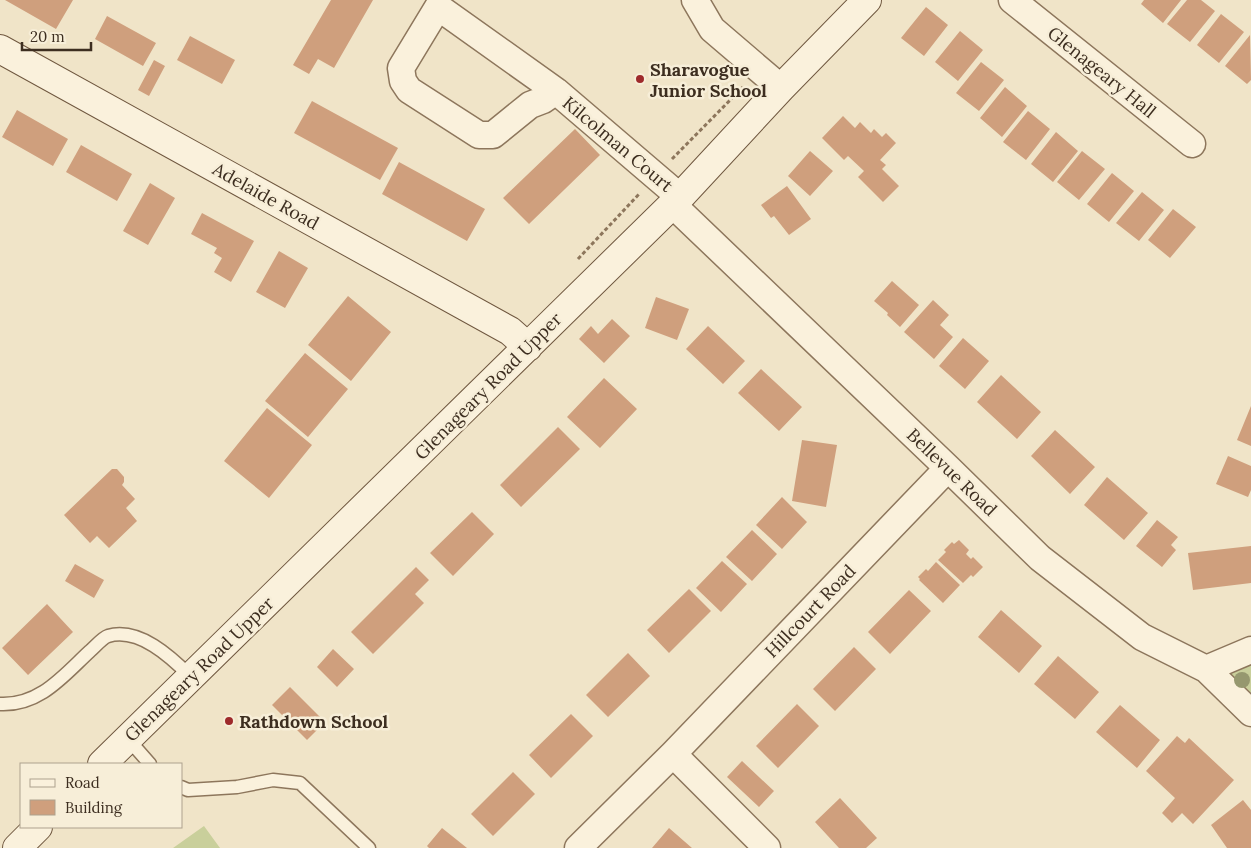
<svg xmlns="http://www.w3.org/2000/svg" width="1251" height="848" font-family="Lora,serif">
<rect width="100%" height="100%" fill="#f0e4c8"/>
<path fill="#c9cf9b" d="M1251 662V698L1229 675 1228 671Z
M204 826 220 848H173Z"/>
<path fill="#cf9f7d" d="M5 0H73L56 29Z
M331 0H373L334 68 318 59 309 74 293 65Z
M1144 0H1181L1163 23 1141 4Z
M1187 0H1201L1215 11 1190 42 1167 24Z
M926 7 948 25 924 56 901 38Z
M1221 14 1244 32 1219 63 1197 45Z
M107 16 156 43 143 66 95 39Z
M960 31 983 50 958 81 935 62Z
M1250 35 1251 80 1247 84 1225 66Z
M190 36 235 60 222 84 177 60Z
M154 60 165 66 149 96 138 90Z
M981 62 1004 80 979 111 956 93Z
M1005 87 1027 106 1002 137 980 118Z
M312 101 398 148 380 180 294 133Z
M17 110 68 139 53 166 2 137Z
M1028 111 1050 129 1026 160 1003 142Z
M843 116 855 128 860 122 871 133 874 129 882 137 886 133 896 143 880 160 886 165 882 169 899 186 883 202 858 177 864 171 848 156 844 160 822 138Z
M575 129 600 155 529 224 503 198Z
M1056 132 1078 151 1053 182 1031 164Z
M81 145 132 174 117 201 66 172Z
M810 151 833 171 810 196 788 176Z
M1082 151 1105 169 1079 200 1057 182Z
M399 162 485 209 467 241 382 194Z
M1112 173 1134 191 1109 222 1087 204Z
M150 183 175 198 148 245 123 231Z
M787 186 811 219 789 235 774 216 771 218 761 205Z
M1142 192 1164 210 1139 241 1116 223Z
M1173 209 1196 227 1170 258 1148 240Z
M202 213 254 241 231 282 214 272 222 258 214 253 217 248 191 234Z
M279 251 308 268 285 308 256 292Z
M892 281 919 305 900 327 887 315 888 313 874 301Z
M348 296 391 332 351 381 308 345Z
M656 297 689 309 677 340 645 328Z
M933 300 949 315 940 325 953 337 934 359 904 332Z
M612 319 630 336 604 363 579 339 591 326 598 334Z
M708 326 745 361 723 384 686 349Z
M963 338 989 361 965 389 939 366Z
M305 353 348 389 308 437 265 401Z
M761 369 802 407 779 431 738 393Z
M1001 375 1041 412 1017 439 977 402Z
M604 378 637 409 600 448 567 417Z
M1251 406V446L1237 440Z
M267 408 312 445 269 498 224 461Z
M558 427 580 449 521 507 500 485Z
M1055 430 1095 467 1070 494 1031 456Z
M802 440 837 445 826 507 792 501Z
M1228 456 1251 466V490L1248 497 1216 484Z
M112 469H117L124 477V482L122 485 135 499 126 508 137 521 109 548 97 536 90 543 64 515Z
M1107 477 1148 513 1124 540 1084 505Z
M782 497 807 522 782 549 756 525Z
M472 512 494 534 453 576 430 553Z
M1157 520 1178 537 1171 545 1176 550 1162 567 1136 546Z
M752 530 777 554 752 581 726 557Z
M959 540 969 550 966 554 971 559 973 557 983 567 973 577 971 575 963 583 938 560 946 552 944 550 952 542 954 544Z
M1251 546V583L1193 590 1188 553Z
M722 561 747 584 721 612 696 588Z
M936 562 960 585 943 603 919 580 920 579 918 577 926 569 928 571Z
M75 564 104 580 94 598 65 581Z
M416 567 429 580 415 594 424 603 373 654 351 632Z
M689 589 711 611 669 653 647 630Z
M909 590 931 611 890 654 868 632Z
M47 604 73 632 28 675 2 648Z
M1001 610 1042 646 1019 673 978 637Z
M854 647 876 669 835 711 813 689Z
M333 649 354 669 337 687 317 667Z
M628 653 650 676 608 717 586 695Z
M1058 656 1099 692 1075 719 1034 684Z
M290 687 325 722 307 740 272 705Z
M797 704 819 726 778 768 756 746Z
M1120 705 1160 740 1137 768 1096 732Z
M571 714 593 736 551 778 529 755Z
M1177 736 1185 743 1189 738 1234 780 1193 824 1182 813 1172 823 1162 813 1175 798 1146 771Z
M742 761 774 791 759 807 727 777Z
M513 772 535 794 493 836 471 814Z
M840 798 877 838 866 848H839L815 822Z
M1243 800 1251 810V848H1227L1211 825Z
M442 828 467 848H429L427 846Z
M669 828 692 848H652Z"/>
<g fill="none" stroke-linecap="round" stroke-linejoin="round">
<defs>
<path id="lane" d="M0 704C40 706 64 675 90 651 95 647 102 638 108 636 139 627 171 657 191 677
M128 739 150 764
M181 787 188 790 237 787 273 780 300 783 369 848"/>
<path id="street" d="M695 0 712 29 781 88
M1012 0 1192 144
M556 91 438 7 401 68 403 81 409 90 479 135H493L530 105 543 100 556 91 680 197
M672 204 948 468 1040 558 1142 637 1206 669 1251 713
M1206 669 1251 650
M673 754 767 848
M578 848 673 754 948 468"/>
<path id="secondary" d="M0 49 510 331 528 347
M102 764 680 197 781 88 867 0
M17 848 38 827"/>
</defs>
<use href="#lane" stroke="#8d765c" stroke-width="15"/>
<use href="#street" stroke="#8d765c" stroke-width="29"/>
<use href="#secondary" stroke="#6f573f" stroke-width="30"/>
<path stroke="#8d765c" stroke-width="3" stroke-dasharray="4 2.5" stroke-linecap="butt" d="M672 159 743 87
M578 259 640 193"/>
<use href="#lane" stroke="#faf1dc" stroke-width="12"/>
<use href="#street" stroke="#faf1dc" stroke-width="26"/>
<use href="#secondary" stroke="#faf1dc" stroke-width="28"/>
</g>
<circle fill="#96986f" cx="1242" cy="680" r="8"/>
<g fill="#9e2a2b" stroke="#f7eed8" stroke-width="2">
<circle cx="640" cy="79" r="5"/>
<circle cx="229" cy="721" r="5"/>
</g>
<g text-anchor="middle" dominant-baseline="central" stroke-width="5" stroke-linejoin="round" paint-order="stroke">
<g font-size="18" font-weight="bold" fill="#3d2e20" stroke="#f7eed8" text-anchor="start">
<text x="650" y="69">Sharavogue<tspan x="650" dy="21">Junior School</tspan></text>
<text x="239" y="721">Rathdown School</text>
</g>
<g font-size="18" fill="#3d2e20" stroke="#f7eed8">
<text transform="translate(1102 72) rotate(39)">Glenageary Hall</text>
<text transform="translate(618 144) rotate(40)">Kilcolman Court</text>
<text transform="translate(266 196) rotate(29)">Adelaide Road</text>
<text transform="translate(488 386) rotate(-45)">Glenageary Road Upper</text>
<text transform="translate(952 472) rotate(44)">Bellevue Road</text>
<text transform="translate(810 611) rotate(-46)">Hillcourt Road</text>
<text transform="translate(199 669) rotate(-44)">Glenageary Road Upper</text>
</g>
</g>
<rect x="20" y="763" width="162" height="65" fill="#f7eed8" stroke="#ada18e"/>
<rect x="30" y="779" width="25" height="8" fill="#faf1dc" stroke="#ada18e"/>
<text x="65" y="788" font-size="15" fill="#3d2e20">Road</text>
<rect x="30" y="800" width="25" height="15" fill="#cf9f7d" stroke="#ada18e"/>
<text x="65" y="813" font-size="15" fill="#3d2e20">Building</text>
<path d="M22 42v8h69v-8" fill="none" stroke="#3d2e20" stroke-width="2.5"/>
<text x="30" y="42" font-size="15" fill="#3d2e20" stroke="#f7eed8" stroke-width="4" paint-order="stroke">20 m</text>
</svg>
